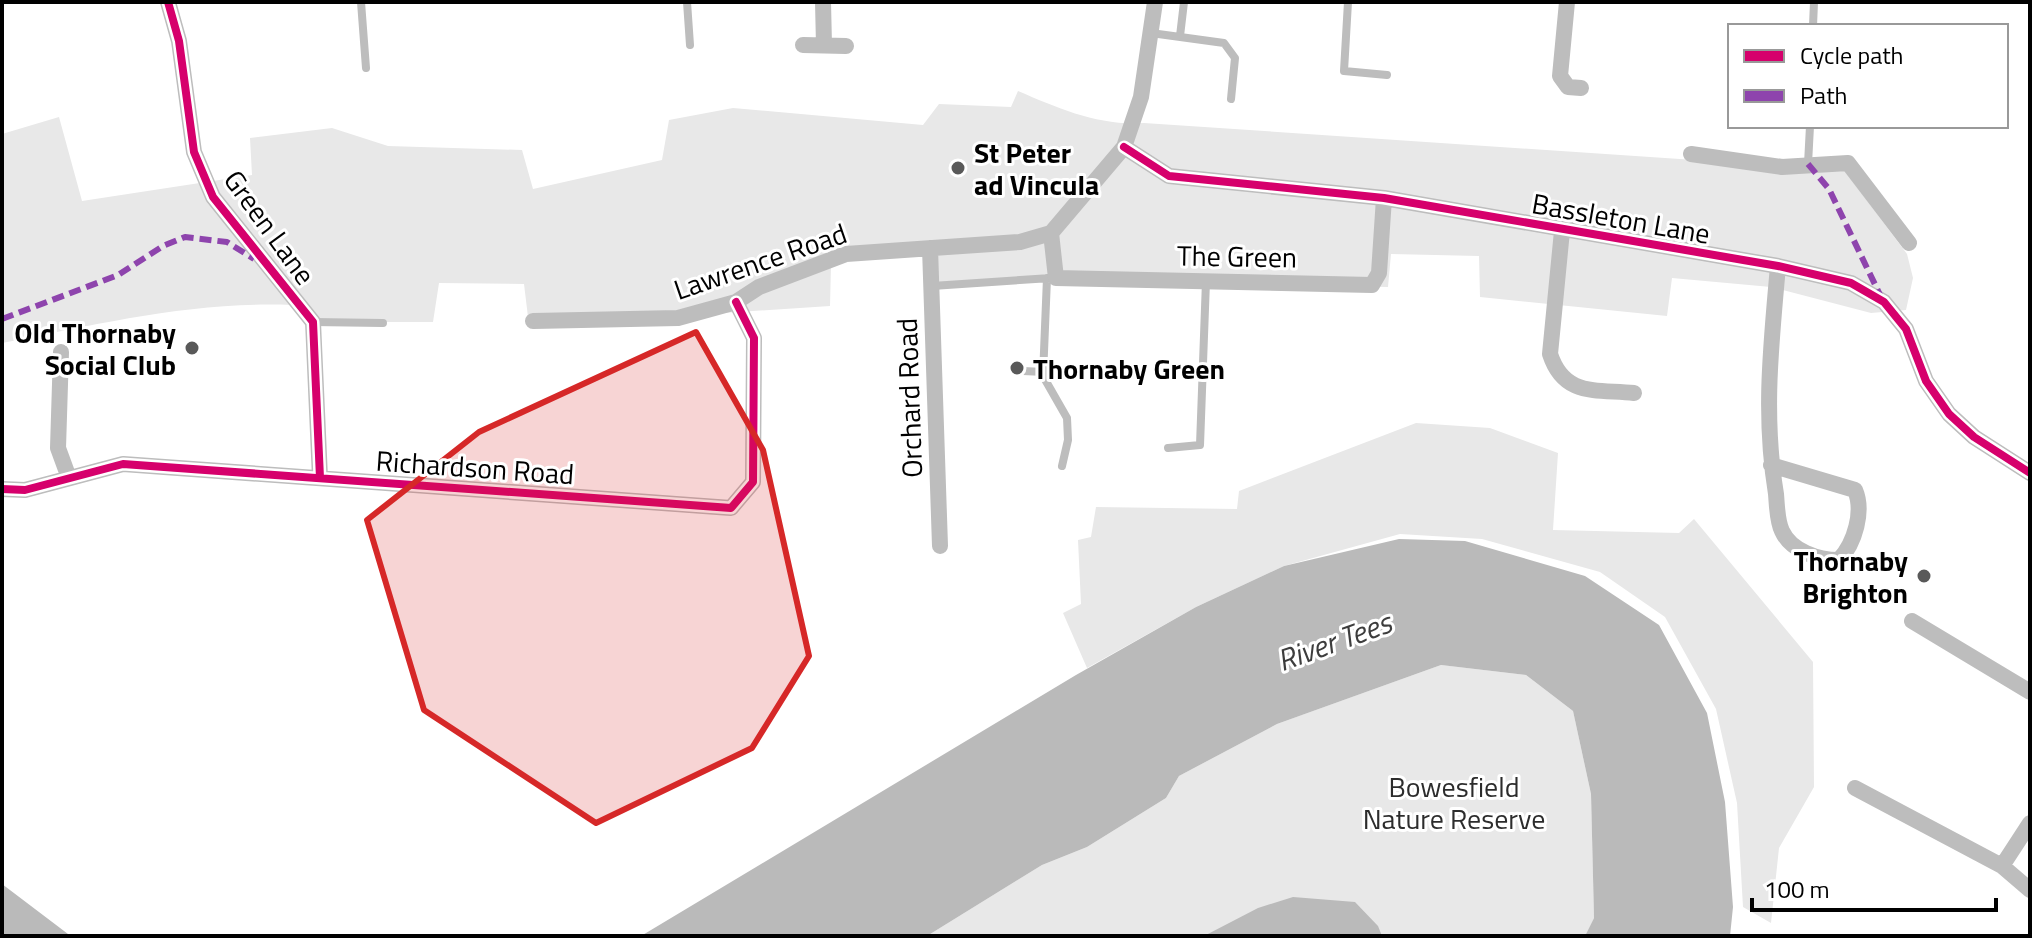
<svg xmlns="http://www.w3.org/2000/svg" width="2032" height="938" font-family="'Titillium Web',sans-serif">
<rect width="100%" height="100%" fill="#fff"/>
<path fill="#e8e8e8" d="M1018 91C1060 109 1099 126 1144 123L1844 170 1907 254 1913 278 1906 310 1871 313 1771 287 1672 278 1667 316 1480 297 1479 256 1391 254 1388 287 1057 281 929 289 927 254 844 259 831 264 830 306 678 316 528 317 524 284 439 283 433 322H307L292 305C193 301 99 324 2 343V134L59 117 82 201 252 175 250 138 332 128 388 146 522 150 533 189 662 160 669 120 733 108 923 125 939 104 1011 107Z
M1416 423 1490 428 1558 453 1553 530 1679 533 1694 519 1813 662 1814 787 1779 848 1771 923 1743 907 1737 803 1716 709 1665 617 1600 572 1482 539 1400 534 1284 566 1196 607 1087 668 1063 613 1081 604 1078 540 1091 537 1096 507 1237 509 1239 491Z
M1441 665 1526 675 1573 711 1591 794 1594 918 1585 936H927L1042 865 1087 847 1166 798 1179 776 1277 724Z"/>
<path fill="#bababa" d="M1399 539 1465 541 1585 576 1659 625 1707 713 1725 802 1733 907 1730 936H1585L1594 918 1591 794 1573 711 1526 675 1441 665 1277 724 1179 776 1166 798 1087 847 1042 865 927 936H641L1076 675 1196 607 1284 566Z
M2 884 68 934 72 936H2Z
M1293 897 1355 902 1378 926 1382 936H1204L1258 908Z"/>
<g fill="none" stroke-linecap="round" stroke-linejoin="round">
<path stroke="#bdbdbd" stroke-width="8" d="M361 2 366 68
M687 2 690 45
M1348 2 1344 71 1387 75
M1813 26 1814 2
M1151 33 1224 43 1235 58 1231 99
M1180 36 1184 2
M1808 164 1810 126
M1047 278 1043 376 1067 418 1068 440 1062 466
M932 286 1051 278
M313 322 383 323
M1023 371 1044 372
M1168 448 1200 445 1206 281"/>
<path stroke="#bdbdbd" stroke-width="16" d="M168 2 179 41 194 152 213 197 313 322 320 478
M823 2 824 45
M1567 2 1560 76 1568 87 1581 88
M803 45 846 46
M1124 147 1169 176 1384 198 1778 266 1851 283 1884 302 1906 329 1926 381 1949 414 1974 437 2030 473
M1691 154 1782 167 1848 163 1909 243
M1562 231 1550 354C1564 397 1596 389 1634 393
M1051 233 1056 278 1372 285 1379 273 1384 198
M1051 233 1124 147 1141 97 1155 2
M930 248 940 546
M533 321 678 318 736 302 759 287 846 254 1020 242 1051 233
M61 352 58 448 69 478
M1771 465 1855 490C1864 511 1855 543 1839 560 1818 560 1791 551 1782 531 1777 521 1777 505 1776 494 1763 415 1771 346 1778 266
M2 489 25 490 123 464 731 508 753 482 754 338 736 302
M1912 621 2030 692
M1855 788 2002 866 2030 890
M2002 866 2030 823"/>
<path stroke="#8e44ad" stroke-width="6" stroke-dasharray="12 6" stroke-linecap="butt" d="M1808 164 1829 189 1882 299
M2 319 118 275 163 246 185 237 227 242 254 259"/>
<defs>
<path id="cycleway" d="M168 2 179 41 194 152 213 197 313 322 320 478
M1124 147 1169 176 1384 198 1778 266 1851 283 1884 302 1906 329 1926 381 1949 414 1974 437 2030 473
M2 489 25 490 123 464 731 508 753 482 754 338 736 302"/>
</defs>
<use href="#cycleway" stroke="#fff" stroke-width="13"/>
<use href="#cycleway" stroke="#d6006c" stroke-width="8"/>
</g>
<path fill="#d62828" fill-opacity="0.2" stroke="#d62828" stroke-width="6" stroke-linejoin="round" d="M696 332 763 450 809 656 752 748 596 823 424 710 367 520 479 432Z"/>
<g fill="#595959" stroke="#fff" stroke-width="3">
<circle cx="958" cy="168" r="8"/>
<circle cx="192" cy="348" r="8"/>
<circle cx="1017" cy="368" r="8"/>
<circle cx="1924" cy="576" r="8"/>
</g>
<g text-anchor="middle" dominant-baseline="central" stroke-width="6" stroke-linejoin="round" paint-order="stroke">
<g font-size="28" font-weight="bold" fill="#000" stroke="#fff" text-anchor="start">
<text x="974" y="152">St Peter<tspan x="974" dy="32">ad Vincula</tspan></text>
<text x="176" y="332" text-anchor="end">Old Thornaby<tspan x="176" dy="32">Social Club</tspan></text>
<text x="1033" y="368">Thornaby Green</text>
<text x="1908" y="560" text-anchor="end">Thornaby<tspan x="1908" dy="32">Brighton</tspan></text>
</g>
<g font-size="28" fill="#000" stroke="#fff">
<text transform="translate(1621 218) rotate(10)">Bassleton Lane</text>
<text transform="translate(270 227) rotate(54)">Green Lane</text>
<text transform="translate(1237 256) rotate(1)">The Green</text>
<text transform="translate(760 261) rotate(-19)">Lawrence Road</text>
<text transform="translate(909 398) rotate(-92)">Orchard Road</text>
<text transform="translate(475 467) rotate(4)">Richardson Road</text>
</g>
<g font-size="28" fill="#2c2c2c" stroke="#fff">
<text x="1454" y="786">Bowesfield<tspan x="1454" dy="32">Nature Reserve</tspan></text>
</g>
<g font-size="30" font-style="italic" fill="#3d3d3d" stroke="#fff">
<text transform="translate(1334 641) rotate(-20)">River Tees</text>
</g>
</g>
<rect width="2032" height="938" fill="none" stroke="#000000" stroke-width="8"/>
<rect x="1728" y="24" width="280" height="104" fill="#ffffff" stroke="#999999" stroke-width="2"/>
<rect x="1744" y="50" width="40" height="12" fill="#d6006c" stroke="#999999" stroke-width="2"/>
<text x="1800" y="64" font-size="24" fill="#000000">Cycle path</text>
<rect x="1744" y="90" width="40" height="12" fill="#8e44ad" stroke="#999999" stroke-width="2"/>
<text x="1800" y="104" font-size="24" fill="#000000">Path</text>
<path d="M1752 898v12h244v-12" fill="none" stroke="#000000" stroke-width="4"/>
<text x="1764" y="898" font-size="24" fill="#000000" stroke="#ffffff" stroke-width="6" paint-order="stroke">100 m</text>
</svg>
